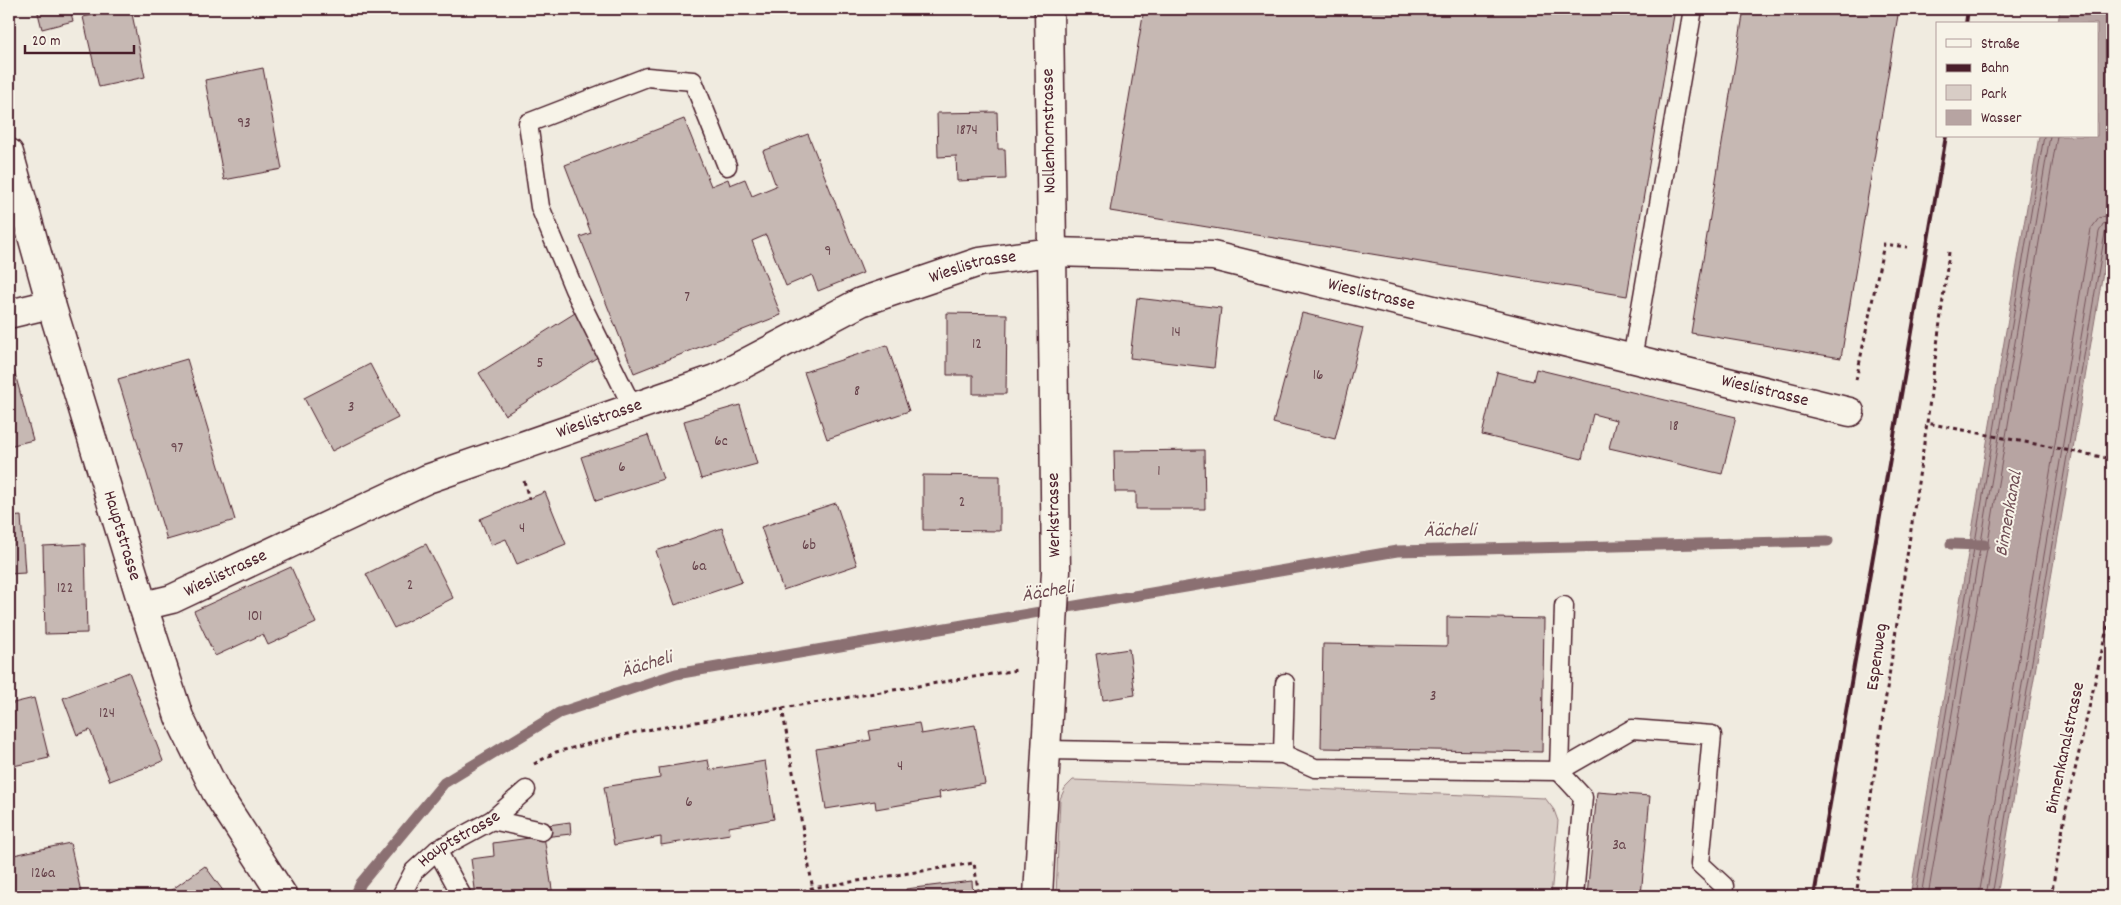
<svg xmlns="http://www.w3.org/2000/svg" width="2121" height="905" font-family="Dekko,sans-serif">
<rect width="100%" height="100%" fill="#f0ebe0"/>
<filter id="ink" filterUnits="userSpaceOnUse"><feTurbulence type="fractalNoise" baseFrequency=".02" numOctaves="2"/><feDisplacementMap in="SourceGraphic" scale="10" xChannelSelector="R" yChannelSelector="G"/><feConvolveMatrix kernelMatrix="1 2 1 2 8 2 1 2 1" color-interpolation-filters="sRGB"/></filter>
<g filter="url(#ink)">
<path fill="#d8cdc6" stroke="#917678" d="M1073 780 1545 798 1554 810 1558 821 1551 896 1056 895 1060 799 1065 788Z"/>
<path fill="#b7a4a2" stroke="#8b6f72" d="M2060 9H2112V219L1997 896H1910L2039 136H2097V24H2058Z"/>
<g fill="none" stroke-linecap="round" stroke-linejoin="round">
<path stroke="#76545b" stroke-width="1" d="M1915 896 2044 136
M1921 896 2050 136
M1928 896 2057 136
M1979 896 2091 229 2099 218 2112 214
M1986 896 2099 232 2103 224 2112 221
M1992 896 2105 233 2108 228H2112"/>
<path stroke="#8b6f72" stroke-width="11" d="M1951 544 1984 545
M355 896 361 883 444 783 559 713 676 674 1397 551 1828 541"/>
</g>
<path fill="#c6b8b3" stroke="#4a1f2b" d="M37 9H70L73 21 42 29Z
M121 9H131L145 77 99 87 83 17Z
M1144 9H1675L1627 296 1110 211Z
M1744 9H1899L1841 358 1691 333Z
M263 68 282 169 224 180 205 80Z
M997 112 998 149H1005L1006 179 957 181 956 156 938 157 937 113Z
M684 119 711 186 728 179 730 185 745 179 752 196 776 186 763 151 808 134 863 273 818 291 812 275 786 286 766 235 752 241 781 315 634 373 580 237 591 233 565 165Z
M1137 298 1221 308 1214 368 1130 358Z
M575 313 601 355 505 415 479 373Z
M947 313 1007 314 1006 394H973V375H947Z
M1302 313 1363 328 1335 439 1273 423Z
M887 345 909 411 827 439 804 372Z
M9 359H11L33 440 9 446Z
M187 359 235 520 167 540 118 379Z
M370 364 398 418 332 451 304 398Z
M1536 369 1736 417 1722 474 1609 448 1616 420 1593 414 1582 459 1482 435 1497 372 1533 381Z
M740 405 757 464 701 479 684 421Z
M648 435 663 479 596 501 581 457Z
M1204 450 1205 509H1136V492H1115L1114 451Z
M923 475 1000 476V531L923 530Z
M545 492 566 544 517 564 506 539 491 545 480 519Z
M836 503 857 565 783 590 761 527Z
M21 516 25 573 9 574V517Z
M722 528 742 582 675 605 656 551Z
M85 544 87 633 45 634 43 546Z
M426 544 453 598 394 628 366 574Z
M291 567 316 623 268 645 263 634 215 656 194 611Z
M1447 617 1544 619 1542 752 1321 748 1323 644 1447 646Z
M1129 649 1135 695 1103 700 1096 654Z
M129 672 163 761 110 781 90 730 77 735 63 698Z
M34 698 49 758 9 767V704Z
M919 723 921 734 975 725 985 784 939 792 940 798 876 809 875 801 826 809 816 749 871 740 869 731Z
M708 760 710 770 765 761 774 819 729 827 730 834 661 845V837L614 845 604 787 660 778 659 768Z
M1597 792 1650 796 1641 896H1587Z
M570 822 571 834 543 837 541 826Z
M544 836 553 896H476L471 859 494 856 493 843Z
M70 843 81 892 64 896H9V856Z
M205 866 227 896H163Z
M972 881 973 896H907L906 889Z"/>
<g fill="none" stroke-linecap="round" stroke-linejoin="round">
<defs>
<g id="lane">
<path d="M1632 359 1693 9"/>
<path d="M633 408 574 289 540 207 528 123 647 77 693 81 727 166"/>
<path d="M1564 606 1559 771 1583 797 1574 896"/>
<path d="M1047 750 1283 754 1315 768 1559 771 1632 729 1712 735 1700 864 1724 886 1723 896"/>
<path d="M1283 754 1285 683"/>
<path d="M492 820 542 831"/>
<path d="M437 850 462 896"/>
<path id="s1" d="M401 896 414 871 437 850 492 820 526 790"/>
</g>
<g id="street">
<path d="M9 314 51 304"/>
<path id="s2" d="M143 606 172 599 427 479 715 379 861 302 979 262 1051 252 1213 256 1850 412"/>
<path d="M1038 896 1056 571 1049 9"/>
</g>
<g id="primary">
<path id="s3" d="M9 153 51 304 143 606 179 717 216 792 283 896"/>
</g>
</defs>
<use href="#lane" stroke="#4a1f2b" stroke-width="21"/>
<use href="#street" stroke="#4a1f2b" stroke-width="31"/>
<use href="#primary" stroke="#4a1f2b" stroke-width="31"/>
<path stroke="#4a1f2b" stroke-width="3" stroke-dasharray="4 4" stroke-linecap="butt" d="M1949 252 1927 423 2112 459
M1856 380 1884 244 1907 247
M524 481 529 499
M782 707 814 896
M534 764 556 752 640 731 1017 670
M787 896 812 888 974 863 979 896
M1856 896 1927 423
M2051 896 2066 810 2112 606"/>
<use href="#lane" stroke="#f7f3e8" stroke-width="18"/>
<use href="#street" stroke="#f7f3e8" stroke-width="28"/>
<use href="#primary" stroke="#f7f3e8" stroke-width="28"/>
<path stroke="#4a1f2b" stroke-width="4" d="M1966 24 1968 9
M1814 896 1946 136"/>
</g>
</g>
<g text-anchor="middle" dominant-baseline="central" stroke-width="4" stroke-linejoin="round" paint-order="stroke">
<g font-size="15" fill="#69454d">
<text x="244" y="124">93</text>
<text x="967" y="131">1874</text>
<text x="828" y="252">9</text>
<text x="687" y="298">7</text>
<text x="1176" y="333">14</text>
<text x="977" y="345">12</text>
<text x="540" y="364">5</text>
<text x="1318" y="376">16</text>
<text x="857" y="392">8</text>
<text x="351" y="408">3</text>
<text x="1674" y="427">18</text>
<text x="721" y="442">6c</text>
<text x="177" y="449">97</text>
<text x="622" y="468">6</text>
<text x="1159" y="472">1</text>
<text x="962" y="503">2</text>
<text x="522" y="529">4</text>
<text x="809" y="546">6b</text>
<text x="699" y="567">6a</text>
<text x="410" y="586">2</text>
<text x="65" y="589">122</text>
<text x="255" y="617">101</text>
<text x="1433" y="697">3</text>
<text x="107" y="714">124</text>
<text x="900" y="767">4</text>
<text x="689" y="803">6</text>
<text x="1619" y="846">3a</text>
<text x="43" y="874">126a</text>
</g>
<g font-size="18" fill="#4a1f2b" stroke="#f7f3e8">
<text transform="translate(1050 131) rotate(-91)">Nollenhornstrasse</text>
<text stroke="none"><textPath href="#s2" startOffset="899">Wieslistrasse</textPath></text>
<text stroke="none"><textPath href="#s2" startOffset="1304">Wieslistrasse</textPath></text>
<text stroke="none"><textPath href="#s2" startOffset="1709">Wieslistrasse</textPath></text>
<text stroke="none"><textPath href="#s2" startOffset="494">Wieslistrasse</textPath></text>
<text transform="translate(1055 515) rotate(-91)">Werkstrasse</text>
<text stroke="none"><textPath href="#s3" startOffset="399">Hauptstrasse</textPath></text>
<text stroke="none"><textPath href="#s2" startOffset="89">Wieslistrasse</textPath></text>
<text transform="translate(1878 657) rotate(-82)">Espenweg</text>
<text transform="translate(2066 748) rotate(-78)">Binnenkanalstrasse</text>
<text stroke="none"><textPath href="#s1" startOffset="84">Hauptstrasse</textPath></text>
</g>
<g font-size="19" font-style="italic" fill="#704e55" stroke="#f7f3e8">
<text transform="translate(2010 514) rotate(-80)">Binnenkanal</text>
<text transform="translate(1450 532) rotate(-1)">Äächeli</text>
<text transform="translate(1048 593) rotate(-10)">Äächeli</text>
<text transform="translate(647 666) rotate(-17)">Äächeli</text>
</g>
</g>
<rect width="2121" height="905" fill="none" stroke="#f7f3e8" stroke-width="30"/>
<rect x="15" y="15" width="2091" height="875" fill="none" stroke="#4a1f2b" stroke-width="2" filter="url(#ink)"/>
<rect x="1936" y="22" width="162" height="115" fill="#f7f3e8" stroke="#b29e9c"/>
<rect x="1946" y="39" width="25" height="8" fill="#f7f3e8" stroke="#b29e9c"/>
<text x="1981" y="48" font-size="15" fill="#4a1f2b">Straße</text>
<rect x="1946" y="64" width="25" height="8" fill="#4a1f2b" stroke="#b29e9c"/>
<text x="1981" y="72" font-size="15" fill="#4a1f2b">Bahn</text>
<rect x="1946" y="85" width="25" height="15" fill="#d8cdc6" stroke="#b29e9c"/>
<text x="1981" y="98" font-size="15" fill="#4a1f2b">Park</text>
<rect x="1946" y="110" width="25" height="15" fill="#b7a4a2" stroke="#b29e9c"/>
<text x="1981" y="122" font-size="15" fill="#4a1f2b">Wasser</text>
<path d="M25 45v8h109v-8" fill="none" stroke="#4a1f2b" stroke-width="2.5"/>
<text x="32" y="45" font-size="15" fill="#4a1f2b" stroke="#f7f3e8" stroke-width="4" paint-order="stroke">20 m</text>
</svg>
